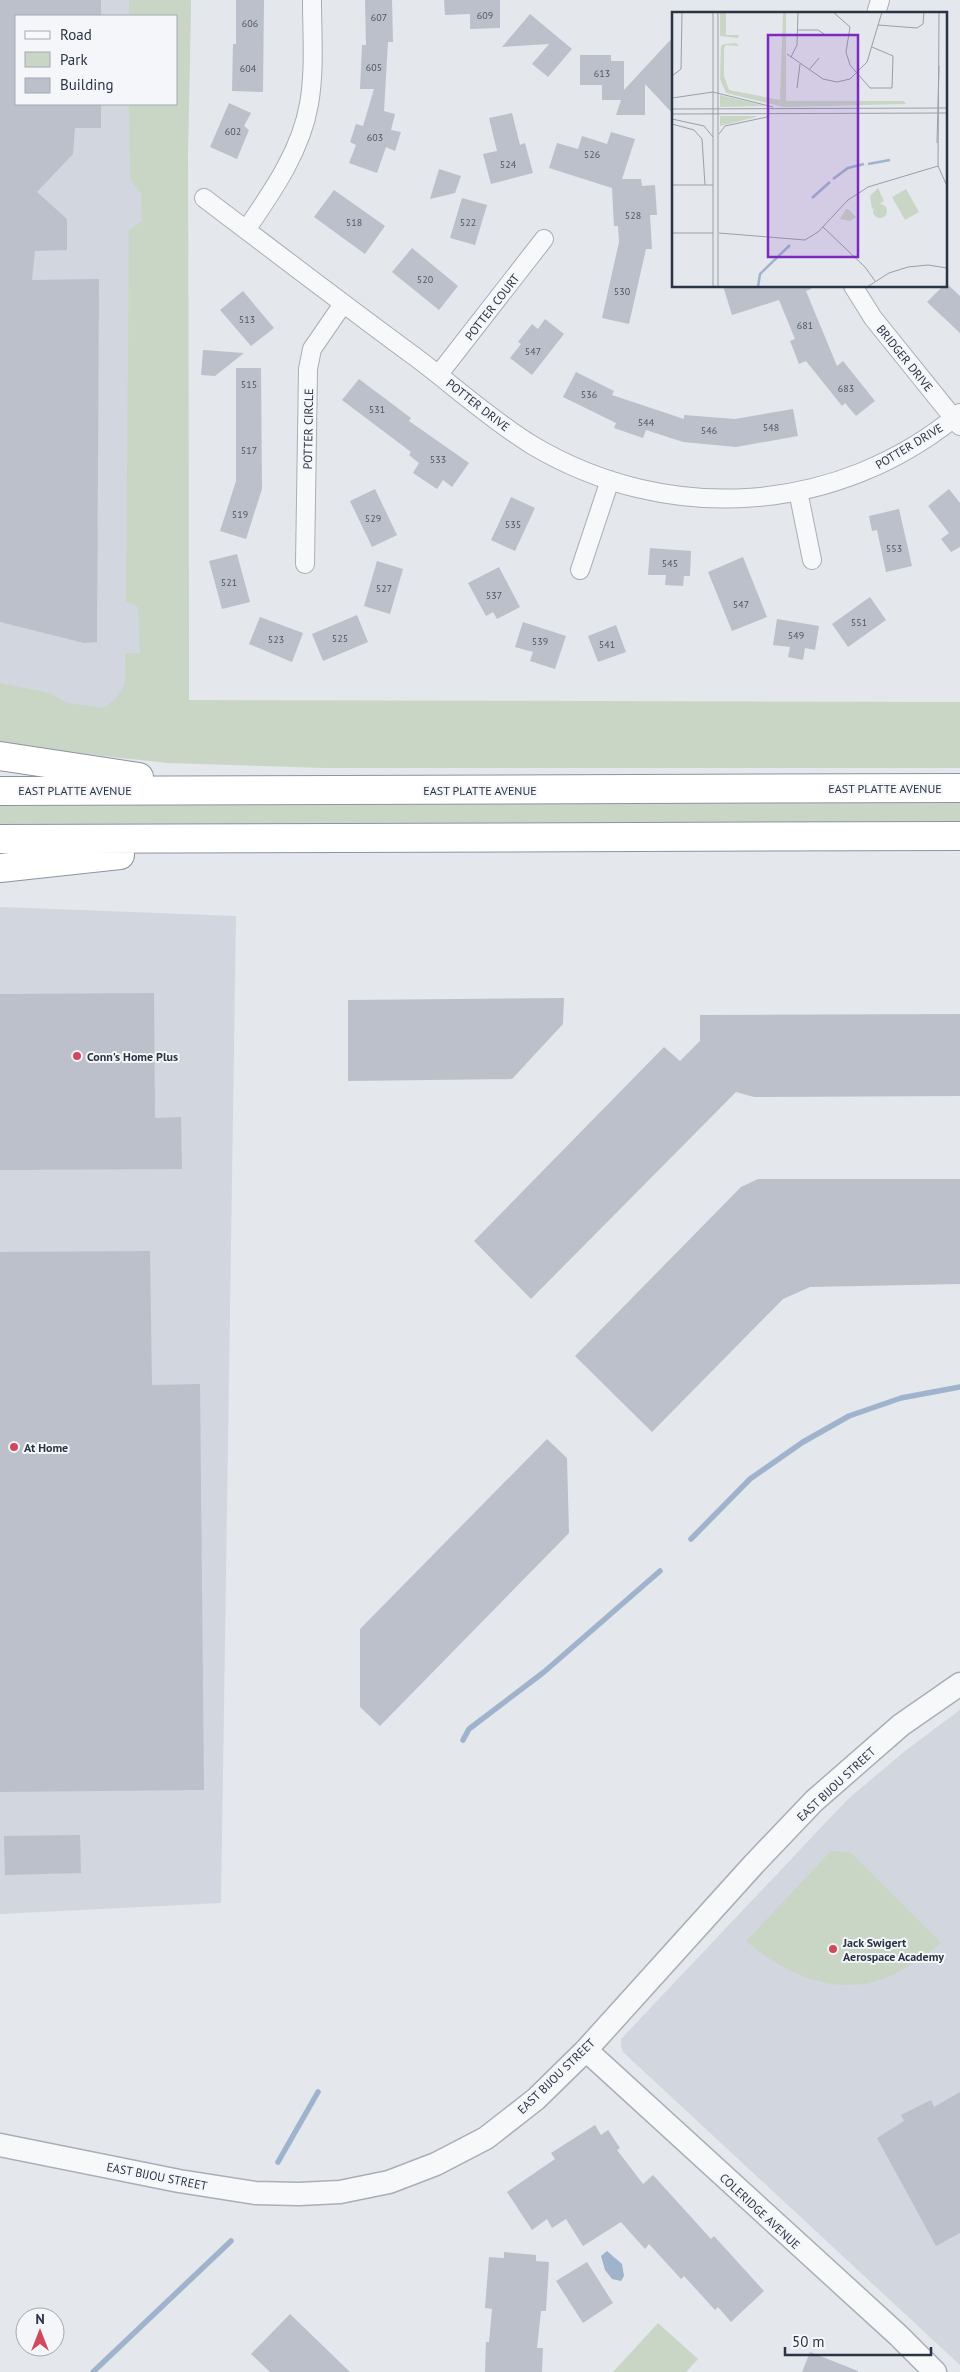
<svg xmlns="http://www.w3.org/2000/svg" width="960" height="2372" font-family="'PT Sans',sans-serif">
<rect width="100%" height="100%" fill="#e4e7ec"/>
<path fill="#d2d6de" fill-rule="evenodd" d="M0 0H191L188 152 189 701 0 745ZM16 16H176V104H16Z
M0 907 236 916 221 1903 0 1914Z
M960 1710V2365L623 2052 621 2046V2039L848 1799 905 1751Z"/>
<path fill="#c9d6c5" d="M129 0H191L188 152 189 700 960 702V768H324L168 763 0 745V683L50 693 67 703 104 708C129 690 125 682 125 653H140L138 607 126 601 129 230 142 221 141 193 130 180 129 104H176V16H129Z
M960 801V824L0 833V805Z
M831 1851 850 1852 941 1943C920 1959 895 1978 868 1983 824 1992 778 1969 746 1941Z
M658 2323 698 2359 686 2372H613Z"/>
<path fill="#9fb4cc" d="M607 2251 622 2264 624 2276 621 2281 612 2279 605 2270 601 2256Z"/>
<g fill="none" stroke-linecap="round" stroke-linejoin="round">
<path stroke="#9fb4cc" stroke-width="5.5" d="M691 1539 750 1479 803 1442 849 1416 901 1398 960 1387
M463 1740 469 1729 544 1672 660 1571
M278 2162 318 2092
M93 2372 231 2241"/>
</g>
<path fill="#bbc0ca" d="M0 0H101V16H16V104H101V128H75L73 154 37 192 67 219V250L35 251 32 280 99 279 97 642 84 643 0 622Z
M236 0H264L263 92 232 91 233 44H236Z
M365 0H392L393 42H388L384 111 395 114 391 130 401 132 395 151 386 147 377 173 349 163 356 145 350 142 356 124 363 126 374 89H360L362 45H366Z
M444 0H500V28L470 29V14L445 15Z
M530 14 572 49 548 77 532 64 549 44 502 47Z
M674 36V115L645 84V115H616L621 100H602V85H580V55H611V61H624V90Z
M229 103 251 113 244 126 249 130 237 159 210 147Z
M512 113 520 145 525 143 533 173 491 184 483 154 497 151 489 118Z
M611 132 635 139 622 179H641L642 186 655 185 657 215H650L652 249H646L629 324 602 318 619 242 618 226H614L612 188 549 168 557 143 578 149 582 136 607 144Z
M439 169 461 176 455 193 430 199Z
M334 190 385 226 365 254 314 217Z
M462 198 487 205 475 245 450 238Z
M412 248 458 286 439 310 392 272Z
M946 283 960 296V333L927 302 943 286H946Z
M723 286H811V289L806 291 837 366 843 361 875 401 856 416 845 403 842 406 806 361 799 364 790 341 795 339 779 300 732 315Z
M243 291 274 328 251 346 220 310Z
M545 319 564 334 532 375 510 358 521 344 518 342 532 324 538 329Z
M203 350 244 353 215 376 201 375Z
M236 368H261L262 489 246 539 220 531 236 481Z
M576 372 614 391 612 395 684 419V415L735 419 793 409 798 436 736 447 683 442 646 430 643 438 614 428 616 423 563 397Z
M359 379 411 418 409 421 469 463 452 487 443 480 437 489 413 473 419 463 409 455 411 452 342 400Z
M375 489 397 535 372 547 350 501Z
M949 489 960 503V547L951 552 941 539 949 533 928 506Z
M511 497 535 508 515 551 491 540Z
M899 509 912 566 886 572 877 530 872 531 869 516Z
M650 548 691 551 690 576H684L683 586 665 585 666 575H648Z
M237 554 250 602 222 609 209 561Z
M743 557 767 617 732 631 708 572Z
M377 561 403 569 390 614 364 606Z
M499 567 520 607 497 619 493 612 486 616 468 583Z
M870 597 886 620 848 647 832 624Z
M357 615 368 642 323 661 312 634Z
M260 617 303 633 292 662 249 644Z
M777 619 819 626 815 650 805 648 803 660 788 657 790 647 773 645Z
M523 622 566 636 555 669 530 661 533 652 515 647Z
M616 625 626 652 598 662 588 636Z
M154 993 155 1118 181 1117 182 1169 0 1170V994Z
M564 998 563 1024 512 1079 348 1081V1000Z
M960 1014V1096L754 1097 736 1092 531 1299 474 1241 664 1047 680 1061 700 1041V1015Z
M758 1179H960V1284L810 1287 783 1299 652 1432 575 1356 741 1187Z
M150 1251 152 1385 200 1384 204 1790 0 1792V1252Z
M547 1439 567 1458 569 1533 380 1726 360 1707V1629Z
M80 1835 81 1873 5 1875 4 1836Z
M960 2092V2233L936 2246 877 2138 904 2121 901 2115 931 2100 934 2107Z
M595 2125 601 2135 608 2130 620 2148 617 2150 643 2184 653 2175 711 2239 714 2236 764 2291 731 2322 718 2307 715 2310 684 2276 681 2279 649 2244 645 2249 621 2222 583 2246 566 2219 552 2228 547 2219 532 2230 507 2192 555 2159 551 2153Z
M504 2252 536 2255V2261L549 2262 546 2311H541L537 2348H543L542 2372H485L486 2342H489L492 2309 485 2308 489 2257 504 2258Z
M587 2262 613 2303 583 2323 556 2281Z
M290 2314 350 2372H270L251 2354Z
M810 2352 858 2371V2372H802Z"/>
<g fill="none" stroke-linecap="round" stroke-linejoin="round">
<defs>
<path id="minor" d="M876 14 880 0
M204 198C274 251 343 304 414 356 453 385 490 419 532 445 668 526 838 515 960 413
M246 230C272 192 301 151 309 104 315 70 312 34 312 0
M853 286 873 318 960 426
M439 374 544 239
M798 491 812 560
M305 564 308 369 312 349 343 304
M580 570 610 480"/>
<path id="tertiary" d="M586 2050 899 2336 935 2372
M0 2145 179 2181 255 2193 299 2194 340 2192 389 2182 436 2164 486 2138 536 2099 586 2050 754 1864 814 1801 901 1725 960 1684"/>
<path id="trunk" d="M0 756 139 777
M0 791 960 788
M0 839 960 836
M0 868 120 855"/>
</defs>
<use href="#minor" stroke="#a9aeb7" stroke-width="20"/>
<use href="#tertiary" stroke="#a9aeb7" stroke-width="25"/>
<use href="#trunk" stroke="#8b94a3" stroke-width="30"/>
<use href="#minor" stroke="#f7f8fa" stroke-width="18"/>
<use href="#tertiary" stroke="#f7f8fa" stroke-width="22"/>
<use href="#trunk" stroke="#fff" stroke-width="28"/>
</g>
<g fill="#d1495b" stroke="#f4f6f9" stroke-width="2">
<circle cx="77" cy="1056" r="5"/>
<circle cx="14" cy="1447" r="5"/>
<circle cx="833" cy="1949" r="5"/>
</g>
<g text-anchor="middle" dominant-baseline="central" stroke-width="4" stroke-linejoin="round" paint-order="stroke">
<g font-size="10" fill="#4f5766">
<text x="485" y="15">609</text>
<text x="379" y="17">607</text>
<text x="250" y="23">606</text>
<text x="374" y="67">605</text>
<text x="248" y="68">604</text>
<text x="602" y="73">613</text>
<text x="233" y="131">602</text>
<text x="375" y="137">603</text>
<text x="592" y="154">526</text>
<text x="508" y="164">524</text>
<text x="633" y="215">528</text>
<text x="354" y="222">518</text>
<text x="468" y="222">522</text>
<text x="425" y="279">520</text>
<text x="622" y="291">530</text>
<text x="247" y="319">513</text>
<text x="805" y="325">681</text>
<text x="533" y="351">547</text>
<text x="249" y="384">515</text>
<text x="846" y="388">683</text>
<text x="589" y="394">536</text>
<text x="377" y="409">531</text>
<text x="646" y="422">544</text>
<text x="771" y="427">548</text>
<text x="709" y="430">546</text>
<text x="249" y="450">517</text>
<text x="438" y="459">533</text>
<text x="240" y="514">519</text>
<text x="373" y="518">529</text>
<text x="513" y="524">535</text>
<text x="894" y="548">553</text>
<text x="670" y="563">545</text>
<text x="229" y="582">521</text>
<text x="384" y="588">527</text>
<text x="494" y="595">537</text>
<text x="741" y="604">547</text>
<text x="859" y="622">551</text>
<text x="796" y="635">549</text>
<text x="340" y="638">525</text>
<text x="276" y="639">523</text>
<text x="540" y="641">539</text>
<text x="607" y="644">541</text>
</g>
<g font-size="12" fill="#2b3445" stroke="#f4f6f9">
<text transform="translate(492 307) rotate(-52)">POTTER COURT</text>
<text transform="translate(905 358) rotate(51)">BRIDGER DRIVE</text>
<text transform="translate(478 405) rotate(38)">POTTER DRIVE</text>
<text transform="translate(308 429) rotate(-89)">POTTER CIRCLE</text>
<text transform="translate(909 446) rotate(-31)">POTTER DRIVE</text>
<text x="885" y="788">EAST PLATTE AVENUE</text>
<text x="75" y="790">EAST PLATTE AVENUE</text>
<text x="480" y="790">EAST PLATTE AVENUE</text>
<text transform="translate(836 1784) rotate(-43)">EAST BIJOU STREET</text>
<text transform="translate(556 2076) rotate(-44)">EAST BIJOU STREET</text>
<text transform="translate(157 2176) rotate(11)">EAST BIJOU STREET</text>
<text transform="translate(760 2211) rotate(43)">COLERIDGE AVENUE</text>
</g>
<g font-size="12" font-weight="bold" fill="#2b3445" stroke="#f4f6f9" text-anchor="start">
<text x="87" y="1056">Conn's Home Plus</text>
<text x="24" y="1447">At Home</text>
<text x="843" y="1942">Jack Swigert<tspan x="843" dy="14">Aerospace Academy</tspan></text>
</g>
</g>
<g transform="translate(672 12)">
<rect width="275" height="275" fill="#e4e7ec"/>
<path d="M48 0H54V23H67L66 26 48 24ZM111 0H114V89H232L234 92 112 95 54 81 48 67 49 34 52 32 64 31 67 34 54 33 52 36V64L57 78 108 88ZM48 83 93 94 48 95ZM48 104H84V105L48 114ZM206 176 212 189 200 197 198 184ZM234 177 247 200 233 208 220 185ZM201 199a7 7 0 1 1 14 0a7 7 0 1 1-14 0ZM174 197H176L184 205 178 209 168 207Z" fill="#c9d6c5"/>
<path fill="none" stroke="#9fb4cc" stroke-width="2.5" d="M196 152 218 148M161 167 176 156 192 152M140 186 158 170M86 275 88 262 118 233"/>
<path fill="none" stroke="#9a9fa9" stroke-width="1" d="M41 0V275M161 0 178 15 174 40 178 53 198 76H220L221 44 200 35M267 0 266 154 275 174M206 13 245 16 251 12 252 0M125 18H146L152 22M115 42 151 67 165 70 178 67 195 50 210 0M119 45 125 33 126 0M137 58 147 46M0 64 9 57 10 0M125 76 128 52M0 86 41 80 101 95M0 97 275 96M0 102 275 101M0 107 32 114 41 125M0 112 22 118 30 127 33 173M47 122 53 114 95 105M265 131 267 54M0 173H41M151 215 193 255 203 269M0 221H41M47 221 133 228 146 220 176 188 196 175 266 154M46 275V0M195 275 217 261 236 255 256 253 275 256"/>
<path fill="#7b2cbf" fill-opacity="0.15" stroke="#7b2cbf" stroke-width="2.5" d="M96 23H186V245H96Z"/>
<rect width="275" height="275" fill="none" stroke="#2b3445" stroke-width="2.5"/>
</g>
<rect x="15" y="15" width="162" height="90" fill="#f4f6f9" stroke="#a4a8b1"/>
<rect x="25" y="31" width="25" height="8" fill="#f7f8fa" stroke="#a4a8b1"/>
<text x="60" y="40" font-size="15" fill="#2b3445">Road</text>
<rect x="25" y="52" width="25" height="15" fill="#c9d6c5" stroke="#a4a8b1"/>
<text x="60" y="65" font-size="15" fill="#2b3445">Park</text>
<rect x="25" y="78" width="25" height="15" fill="#bbc0ca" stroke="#a4a8b1"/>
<text x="60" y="90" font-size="15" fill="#2b3445">Building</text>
<g transform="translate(40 2332)"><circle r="24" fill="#f4f6f9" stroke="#a4a8b1"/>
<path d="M0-4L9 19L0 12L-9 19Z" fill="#d1495b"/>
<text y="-8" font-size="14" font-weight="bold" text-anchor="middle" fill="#2b3445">N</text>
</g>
<path d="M785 2347v8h146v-8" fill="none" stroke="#2b3445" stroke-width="2.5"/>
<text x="792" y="2347" font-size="15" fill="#2b3445" stroke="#f4f6f9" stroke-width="4" paint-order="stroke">50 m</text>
</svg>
